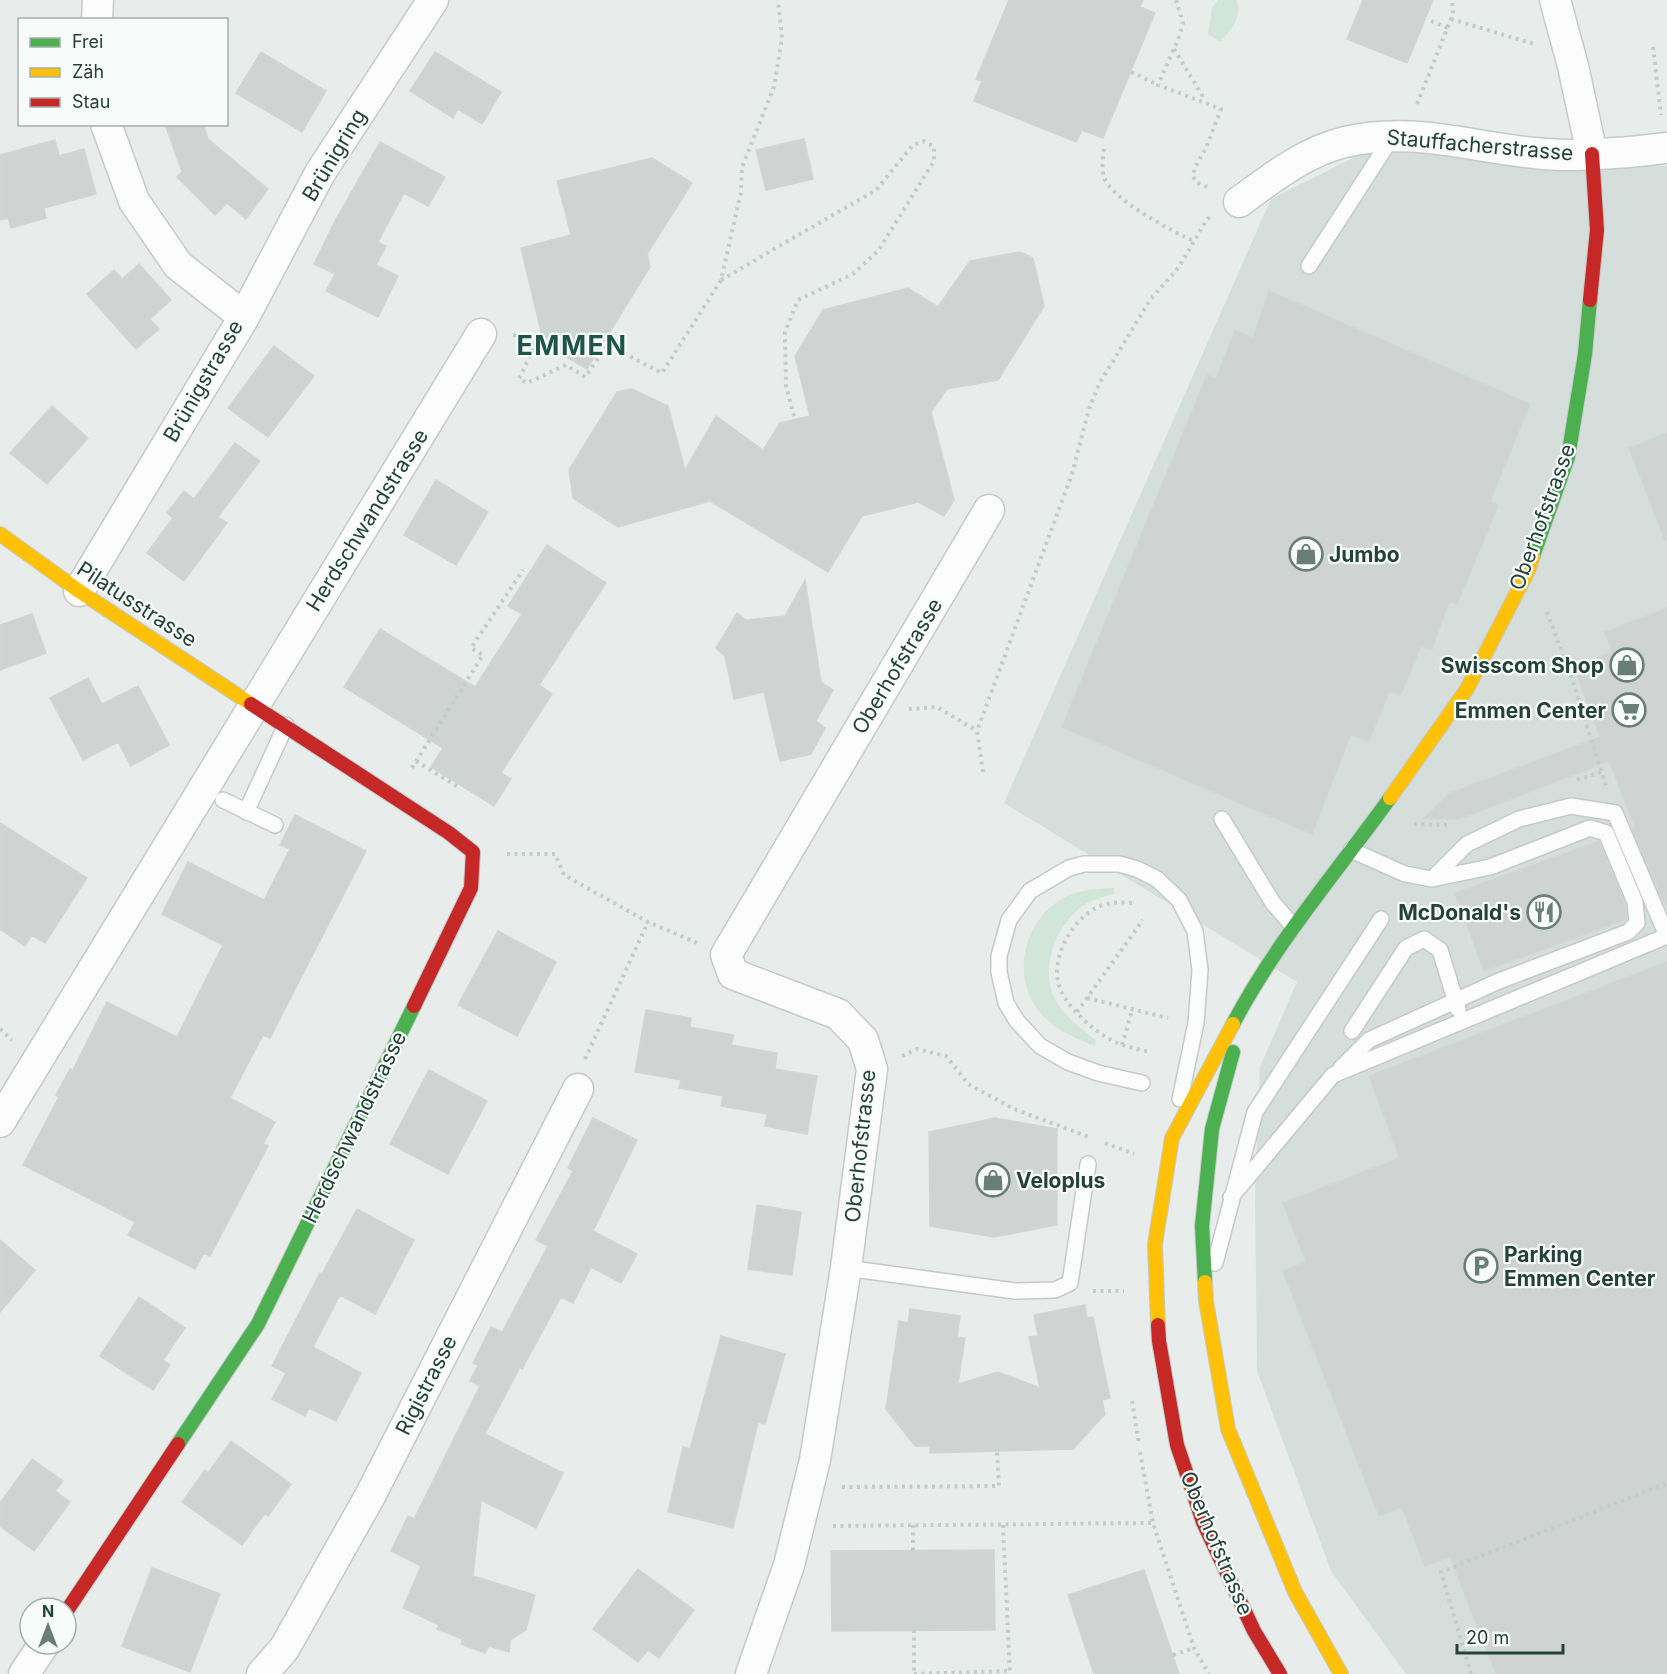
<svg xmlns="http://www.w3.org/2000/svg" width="1667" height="1674" font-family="Inter,sans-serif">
<rect width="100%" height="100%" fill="#e8edeb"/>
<path fill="#d6dedb" d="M1373 148 1667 166V1674H1406L1331 1571 1257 1371 1255 1194 1260 1067 1297 982 1004 803 1271 199Z"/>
<path fill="#d1e6d8" d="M1218 0H1237C1242 18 1232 29 1220 42L1208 34 1212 8Z
M1114 888V894C1103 897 1089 900 1080 908 1056 927 1040 968 1054 997 1063 1015 1080 1028 1096 1040L1095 1046C1077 1039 1057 1031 1043 1016 1009 980 1022 920 1065 897 1081 889 1097 889 1114 888Z"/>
<path fill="#cfd4d2" stroke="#d1d6d4" stroke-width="1.5" d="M1009 0H1143L1140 7 1155 13 1103 138 1082 130 1076 142 974 101 982 81 976 79Z
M1363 0H1433L1407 63 1347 39Z
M261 52 326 91 302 132 236 93Z
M435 52 501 92 482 124 458 109 453 118 410 91Z
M165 124H203L208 139 268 189 246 219 227 203 215 215 177 177 182 172Z
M804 139 813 179 766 190 756 150Z
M55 140 59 156 84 149 96 194 44 208 46 218 11 228 8 218 0 220V155Z
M380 142 445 177 428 206 404 193 378 242 386 246 376 265 398 276 378 317 326 291 335 274 314 264 335 221Z
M652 158 692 183 647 254 650 267 587 369 544 344 521 248 571 235 557 181Z
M1020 252 1033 258 1044 306 998 380 947 389 931 412 954 500 944 516 918 502 862 516 828 572 710 501 618 527 573 498 569 470 617 392 632 389 668 406 685 470 716 416 763 450 780 423 810 416 795 356 823 310 908 288 938 307 970 261Z
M139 264 171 300 150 319 159 329 136 349 87 294 114 270 122 279Z
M1269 291 1530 404 1490 501 1498 506 1457 604 1449 602 1432 649 1421 646 1401 694 1389 692 1369 742 1351 734 1312 834 1062 727 1207 375 1216 379 1235 330 1253 338Z
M274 346 314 376 268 437 228 408Z
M52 406 88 438 47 484 10 453Z
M1667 433V540H1665L1629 448Z
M235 443 260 461 218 517 227 523 184 581 147 553 173 518 167 513 184 491 194 499Z
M436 480 488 512 456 565 404 535Z
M547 545 606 583 539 685 552 694 501 773 511 779 494 806 431 767 443 748 344 687 380 629 475 687 522 614 508 606Z
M805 580 821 682 833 690 816 721 825 728 811 754 780 761 764 692 734 699 725 656 716 648 737 613 746 620 785 616Z
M1667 608V904L1665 905 1632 829 1635 827 1609 761 1459 819H1423L1450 793 1600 737 1574 667 1612 652 1605 632Z
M32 614 46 653 0 670V625Z
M88 678 102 704 138 686 169 745 131 766 118 742 83 760 50 698Z
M295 815 366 851 270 1038 263 1035 230 1098 275 1122 263 1144 268 1146 210 1256 204 1253 195 1269 128 1235 135 1222 23 1165 59 1097 56 1095 70 1069 73 1070 107 1002 177 1037 223 945 162 914 188 862 264 900 290 849 280 845Z
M0 823 87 878 45 943 32 935 25 946 0 929Z
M1599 841 1625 904 1627 919 1484 971 1455 893Z
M498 931 556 962 517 1036 458 1005Z
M1667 962V1674H1496L1450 1557 1425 1566 1402 1507 1379 1516 1283 1271 1306 1262 1283 1203 1400 1158 1369 1076Z
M646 1010 691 1018 690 1027 734 1035 731 1045 777 1053 775 1069 817 1076 807 1134 765 1126 767 1114 721 1106 723 1096 679 1088 681 1080 635 1072Z
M429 1070 487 1101 448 1174 390 1144Z
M593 1118 637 1140 593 1231 637 1254 621 1283 591 1267 573 1303 561 1297 522 1369 520 1367 485 1434 563 1473 536 1528 481 1500 473 1576 535 1595 526 1630 510 1640 509 1652 489 1646 485 1653 461 1644 462 1639 437 1629 439 1625 403 1608 421 1566 391 1551 408 1516 414 1519 480 1386 470 1381 478 1365 473 1363 491 1327 502 1332 548 1246 536 1240 573 1171 568 1168Z
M995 1118 1057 1129V1225L994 1237 930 1226 929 1132Z
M757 1205 801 1212 792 1275 748 1269Z
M357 1209 414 1240 375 1314 340 1295 313 1347 361 1373 336 1421 309 1408 305 1416 272 1399 286 1373 272 1366 320 1273 322 1274Z
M0 1240 35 1270 0 1312Z
M139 1297 185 1328 163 1360 170 1365 153 1390 100 1356Z
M1085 1305 1087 1318 1093 1317 1110 1398 1102 1400 1105 1414 1073 1449 930 1453V1446H915L886 1409 899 1321 908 1323 910 1309 960 1316 957 1337 965 1338 958 1384 998 1372 1040 1388 1029 1337 1038 1336 1034 1315Z
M721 1336 785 1354 765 1424 758 1422 733 1528 668 1512 683 1447 690 1449Z
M231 1441 291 1484 268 1516 265 1513 242 1545 182 1502 205 1470 208 1473Z
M32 1459 63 1481 55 1491 70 1502 34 1551 0 1526V1503Z
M994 1550 995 1630 832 1631 831 1551Z
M152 1568 220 1594 190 1672 122 1646Z
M638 1569 694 1610 659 1658 648 1650 638 1662 593 1629Z
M1144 1570 1179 1674H1094L1068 1595Z"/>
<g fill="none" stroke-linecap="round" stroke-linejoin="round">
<defs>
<path id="lane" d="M1309 266 1394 134
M223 800 275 825
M246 812 286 725
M1222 819 1273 903 1293 926
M1352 1031 1406 948 1424 939 1440 950 1458 1009
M1341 1068 1369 1040 1499 981 1628 932 1637 923 1635 902 1606 833 1590 828 1490 867 1432 879 1405 874 1351 850
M1142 1083 1098 1073 1068 1062 1040 1046 1017 1021 1006 1003 999 972V956L1009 920 1030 891 1069 868 1084 864H1119L1137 869 1157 879 1179 900 1195 931 1200 970 1196 1023 1180 1099
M1231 1197 1333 1075 1667 936 1615 813 1571 806 1519 819 1467 844 1432 879
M1215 1263 1255 1112 1381 919
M846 1268 1015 1291 1055 1290 1070 1283 1088 1164"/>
<path id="street" d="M1555 0 1573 66 1592 154
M97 20 98 0
M1239 202C1272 178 1304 152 1345 142 1412 126 1469 147 1535 153 1576 158 1626 153 1667 148
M244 317 320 173 433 0
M79 591 244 317 178 265 134 201 106 124
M0 1122 481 334
M24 1674 44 1644
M262 1674 284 1649 370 1496 578 1089
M751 1674 789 1565 815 1460 846 1268 872 1069 863 1040 838 1014 733 974 726 955 989 510"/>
<path id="fast" d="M1533 556 1568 457 1585 354 1590 300
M1233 1024C1276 942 1336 873 1390 798
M1205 1282 1202 1226 1212 1129 1233 1052
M178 1444 258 1324 414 1006"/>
<path id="slow" d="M0 534 79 591 251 704
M1390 798 1467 689 1528 571 1533 556
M1205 1282 1206 1301 1228 1429 1295 1592 1341 1674
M1158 1325 1155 1244 1172 1138 1233 1024"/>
<path id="jam" d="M1590 300 1597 230 1592 154
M251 704 449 833 473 852 471 888 414 1006
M1158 1325 1159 1341 1177 1445 1203 1522 1254 1631 1280 1674
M66 1612 178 1444"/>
</defs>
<use href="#lane" stroke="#c5cac8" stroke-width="18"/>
<use href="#street" stroke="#c5cac8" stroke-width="33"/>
<use href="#fast" stroke="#c3cbc8" stroke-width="16"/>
<use href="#slow" stroke="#c3cbc8" stroke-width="16"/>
<use href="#jam" stroke="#c3cbc8" stroke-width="16"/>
<path stroke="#c3ccca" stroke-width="4" stroke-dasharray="3 4.5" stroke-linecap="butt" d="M1176 0 1183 23 1179 37 1158 85 1221 109 1206 148 1195 167 1193 177 1197 183 1210 188
M1451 19 1534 44
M1431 21 1448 28
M1653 47 1661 115
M1174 49 1202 95 1200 101
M1131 72 1158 85
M1417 104 1453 14 1452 0
M1104 149C1103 158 1101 169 1104 177 1111 199 1173 232 1194 241
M721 280 876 190 913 145 924 141 934 147V161L878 251 853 274 798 300 785 332 786 386 795 420
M513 335 527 336 535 345 519 379 527 383 566 365 585 377 608 345 662 373 721 280 741 192 742 167 774 87 782 38 778 0
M1547 612 1571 676 1606 786
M909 709 937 707 977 731
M416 761 458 787
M412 768 483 655 471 648 523 570
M983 772 977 731 1072 474 1089 409 1099 384 1150 300 1179 267 1207 219 1210 217
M1577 780 1601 772
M1414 824 1449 825
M507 854H555L564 875 648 922 697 943
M1132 903C1120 902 1107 902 1096 908 1070 922 1048 962 1061 991 1071 1012 1101 1038 1123 1045 1132 1048 1141 1050 1150 1052
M1087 998 1168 1018
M1077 1012 1143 920
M0 1029 12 1040
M1122 1045 1132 1010
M902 1056 917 1049 946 1056 968 1084 1014 1109 1089 1137
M585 1059 648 922
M1105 1143 1134 1154
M1093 1291H1124
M1132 1401 1139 1444
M1140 1452 1153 1523 1194 1648 1209 1674
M842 1487 999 1486 997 1451
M913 1525V1551
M1003 1525 1010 1674
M833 1526 1153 1523
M914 1630V1674
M1173 1655 1194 1648
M914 1674 1009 1671
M1471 1674 1441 1572 1667 1483"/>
<use href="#lane" stroke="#fcfcfc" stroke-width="15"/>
<use href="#street" stroke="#fcfcfc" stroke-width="30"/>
<use href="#fast" stroke="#4caf50" stroke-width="14"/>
<use href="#slow" stroke="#ffc107" stroke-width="14"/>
<use href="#jam" stroke="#c62828" stroke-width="14"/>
</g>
<defs>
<symbol id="shop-ring" viewBox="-11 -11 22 22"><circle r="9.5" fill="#f7fbf9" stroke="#697e78" stroke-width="1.5"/><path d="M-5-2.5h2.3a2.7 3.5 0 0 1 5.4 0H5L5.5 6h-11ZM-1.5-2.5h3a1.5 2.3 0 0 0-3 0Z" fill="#697e78"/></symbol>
<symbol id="supermarket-ring" viewBox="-11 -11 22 22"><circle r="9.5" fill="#f7fbf9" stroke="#697e78" stroke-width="1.5"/><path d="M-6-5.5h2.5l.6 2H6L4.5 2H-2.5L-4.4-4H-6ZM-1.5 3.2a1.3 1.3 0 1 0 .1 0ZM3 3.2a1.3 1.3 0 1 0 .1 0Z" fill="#697e78"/></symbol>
<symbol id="restaurant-ring" viewBox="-11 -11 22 22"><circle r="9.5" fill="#f7fbf9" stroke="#697e78" stroke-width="1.5"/><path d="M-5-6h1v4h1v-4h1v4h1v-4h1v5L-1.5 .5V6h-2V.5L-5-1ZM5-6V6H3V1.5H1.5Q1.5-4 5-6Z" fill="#697e78"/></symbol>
<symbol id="parking-ring" viewBox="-11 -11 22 22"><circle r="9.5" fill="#f7fbf9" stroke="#697e78" stroke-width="1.5"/><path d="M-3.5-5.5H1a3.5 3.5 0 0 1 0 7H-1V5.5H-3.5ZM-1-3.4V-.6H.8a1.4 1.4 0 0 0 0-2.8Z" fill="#697e78"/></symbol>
</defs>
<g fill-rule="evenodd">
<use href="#shop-ring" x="1287" y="535" width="38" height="38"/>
<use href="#shop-ring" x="1608" y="646" width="38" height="38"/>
<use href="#supermarket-ring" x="1610" y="691" width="38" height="38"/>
<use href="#restaurant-ring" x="1525" y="893" width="38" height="38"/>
<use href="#shop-ring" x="974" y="1161" width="38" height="38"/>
<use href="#parking-ring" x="1462" y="1247" width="38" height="38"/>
</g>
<g text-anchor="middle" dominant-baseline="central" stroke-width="4.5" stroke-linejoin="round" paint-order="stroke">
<g font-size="21" fill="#24423a" stroke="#f7fbf9">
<text transform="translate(1480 145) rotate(5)">Stauffacherstrasse</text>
<text transform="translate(334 155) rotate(-59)">Brünigring</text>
<text transform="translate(203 381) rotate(-60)">Brünigstrasse</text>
<text transform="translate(1542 517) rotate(-70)">Oberhofstrasse</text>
<text transform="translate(367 520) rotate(-58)">Herdschwandstrasse</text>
<text transform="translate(137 604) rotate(33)">Pilatusstrasse</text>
<text transform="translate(897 666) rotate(-59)">Oberhofstrasse</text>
<text transform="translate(354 1127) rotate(-64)">Herdschwandstrasse</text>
<text transform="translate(860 1146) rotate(-84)">Oberhofstrasse</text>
<text transform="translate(426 1385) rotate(-63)">Rigistrasse</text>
<text transform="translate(1217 1543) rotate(67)">Oberhofstrasse</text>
</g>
<g font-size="21" font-weight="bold" fill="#24423a" stroke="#f7fbf9" text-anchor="start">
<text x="1329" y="554">Jumbo</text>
<text x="1604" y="665" text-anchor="end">Swisscom Shop</text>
<text x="1606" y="710" text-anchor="end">Emmen Center</text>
<text x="1521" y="912" text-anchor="end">McDonald's</text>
<text x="1016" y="1180">Veloplus</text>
<text x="1504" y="1254">Parking<tspan x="1504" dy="24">Emmen Center</tspan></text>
</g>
<g font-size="27" font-weight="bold" letter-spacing="1.5" fill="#1f5548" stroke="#f7fbf9">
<text x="572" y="345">EMMEN</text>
</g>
</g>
<rect x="18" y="18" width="210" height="108" fill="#f7fbf9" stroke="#a3b1ad" stroke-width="1.5"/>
<rect x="30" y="38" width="30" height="9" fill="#4caf50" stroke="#a3b1ad" stroke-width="1.5"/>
<text x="72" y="48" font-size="18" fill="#24423a">Frei</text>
<rect x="30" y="68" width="30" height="9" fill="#ffc107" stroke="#a3b1ad" stroke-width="1.5"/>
<text x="72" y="78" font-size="18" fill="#24423a">Zäh</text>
<rect x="30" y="98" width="30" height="9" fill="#c62828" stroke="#a3b1ad" stroke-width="1.5"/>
<text x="72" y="108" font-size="18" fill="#24423a">Stau</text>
<g transform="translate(48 1626)"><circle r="28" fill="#f7fbf9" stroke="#a3b1ad" stroke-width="1.5"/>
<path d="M0-4.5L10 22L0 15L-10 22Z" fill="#697e78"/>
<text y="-9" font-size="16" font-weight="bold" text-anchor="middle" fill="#24423a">N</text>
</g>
<path d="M1457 1644v9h106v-9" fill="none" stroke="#24423a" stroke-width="3"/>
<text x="1466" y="1644" font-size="18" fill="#24423a" stroke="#f7fbf9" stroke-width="4.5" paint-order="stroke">20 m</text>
</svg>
